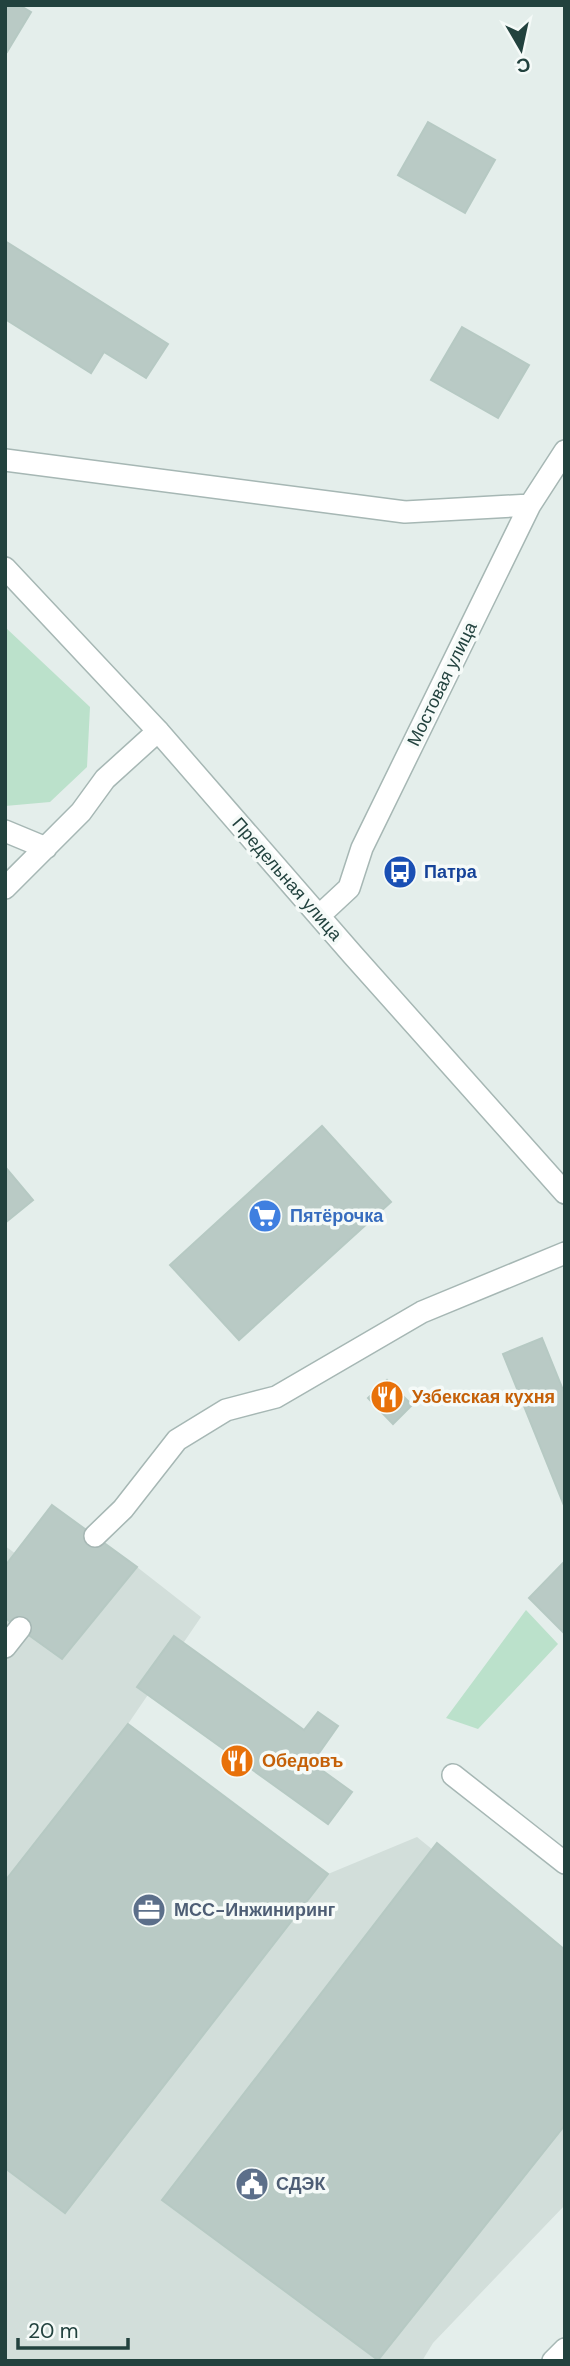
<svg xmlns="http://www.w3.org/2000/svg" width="570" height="2366" font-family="'DM Sans',sans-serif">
<rect width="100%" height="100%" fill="#e4eeeb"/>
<path fill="#d2deda" d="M5 1546 16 1554 137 1567 201 1617 128 1724 328 1874 417 1837 565 1957V2205L433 2343 422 2361H5Z"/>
<path fill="#bbe1cb" d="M5 627 90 707 87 767 50 802 5 806Z
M526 1610 558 1644 478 1729 446 1718Z"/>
<path fill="#b9cac5" stroke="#b6c9c3" stroke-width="2" d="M5 5H19L31 12 7 52 5 51Z
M428 122 495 160 465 213 398 175Z
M5 241 168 344 146 378 104 352 91 373 5 319Z
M462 327 529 365 498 418 431 380Z
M322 1126 391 1202 239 1340 170 1265Z
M6 1168 33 1200 5 1223V1169Z
M542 1338 565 1395V1508L503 1354Z
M387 1380 412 1405 393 1424 368 1398Z
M52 1505 137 1567 62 1659 5 1618V1566Z
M565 1561V1630L563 1632 529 1598Z
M174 1636 304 1730 318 1712 338 1726 312 1763 352 1792 328 1824 137 1687Z
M128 1724 328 1874 65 2213 5 2168V1881Z
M437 1843 565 1950V2125L378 2360 162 2200Z"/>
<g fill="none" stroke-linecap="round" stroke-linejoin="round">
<defs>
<path id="service" d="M5 831 46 848
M5 888 81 812 105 779 158 731
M95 1536 123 1509 177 1440 226 1410 276 1397 422 1312 565 1253
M5 1647 20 1628
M453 1775 565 1863
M553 2361 565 2349"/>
<path id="tertiary" d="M5 460 405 512 530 505
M5 568 158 731 352 954 565 1193
M320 915 349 888 362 848 530 505 565 451"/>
</defs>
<use href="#service" stroke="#a6b7b4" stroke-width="24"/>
<use href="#tertiary" stroke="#a6b7b4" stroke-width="24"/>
<use href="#service" stroke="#fff" stroke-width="21"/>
<use href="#tertiary" stroke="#fff" stroke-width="21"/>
</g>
<defs>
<symbol id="bus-disc" viewBox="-11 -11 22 22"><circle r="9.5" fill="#1a4fb4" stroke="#f5faf8"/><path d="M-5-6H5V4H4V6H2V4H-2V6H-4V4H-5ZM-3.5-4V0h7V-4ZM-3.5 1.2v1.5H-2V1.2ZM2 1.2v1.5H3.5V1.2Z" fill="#fff"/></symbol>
<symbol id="supermarket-disc" viewBox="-11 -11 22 22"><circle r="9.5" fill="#3f7fe0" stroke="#f5faf8"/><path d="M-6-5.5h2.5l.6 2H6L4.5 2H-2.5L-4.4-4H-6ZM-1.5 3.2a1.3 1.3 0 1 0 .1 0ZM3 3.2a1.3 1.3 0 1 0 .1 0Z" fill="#fff"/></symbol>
<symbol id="restaurant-disc" viewBox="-11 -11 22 22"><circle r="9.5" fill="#e8710a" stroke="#f5faf8"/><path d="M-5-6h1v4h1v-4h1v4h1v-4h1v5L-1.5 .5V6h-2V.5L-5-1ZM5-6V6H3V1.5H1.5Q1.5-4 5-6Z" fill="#fff"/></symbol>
<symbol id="office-disc" viewBox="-11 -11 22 22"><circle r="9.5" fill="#5c6f8a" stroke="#f5faf8"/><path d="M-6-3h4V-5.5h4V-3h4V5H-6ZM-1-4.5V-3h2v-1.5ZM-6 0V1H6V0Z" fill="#fff"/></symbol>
<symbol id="civic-disc" viewBox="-11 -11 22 22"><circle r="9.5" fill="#5c6f8a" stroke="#f5faf8"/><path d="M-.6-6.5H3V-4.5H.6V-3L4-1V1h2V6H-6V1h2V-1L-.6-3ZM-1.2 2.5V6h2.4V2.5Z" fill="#fff"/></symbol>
</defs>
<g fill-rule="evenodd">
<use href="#bus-disc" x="381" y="853" width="38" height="38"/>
<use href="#supermarket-disc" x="246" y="1197" width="38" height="38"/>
<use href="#restaurant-disc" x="368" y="1378" width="38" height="38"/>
<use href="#restaurant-disc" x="218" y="1742" width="38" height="38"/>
<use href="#office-disc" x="130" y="1891" width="38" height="38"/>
<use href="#civic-disc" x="233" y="2165" width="38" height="38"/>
</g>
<g text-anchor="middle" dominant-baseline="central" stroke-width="7" stroke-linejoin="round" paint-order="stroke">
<g font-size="18" fill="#22423e" stroke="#f5faf8">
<text transform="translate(442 684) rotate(-64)">Мостовая улица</text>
<text transform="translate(287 879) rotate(49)">Предельная улица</text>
</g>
<g font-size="18" font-weight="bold" fill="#164399" stroke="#f5faf8" text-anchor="start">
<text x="424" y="872">Патра</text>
</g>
<g font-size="18" font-weight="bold" fill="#366cbe" stroke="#f5faf8" text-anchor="start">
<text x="290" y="1216">Пятёрочка</text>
</g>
<g font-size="18" font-weight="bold" fill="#c56008" stroke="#f5faf8" text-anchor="start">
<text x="412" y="1397">Узбекская кухня</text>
<text x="262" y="1761">Обедовъ</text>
</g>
<g font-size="18" font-weight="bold" fill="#4e5e75" stroke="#f5faf8" text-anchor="start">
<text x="174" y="1910">МСС-Инжиниринг</text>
<text x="276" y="2184">СДЭК</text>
</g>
</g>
<rect width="570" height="2366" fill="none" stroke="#22423e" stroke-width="14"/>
<g transform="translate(521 49) rotate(171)" stroke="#f5faf8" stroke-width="5" paint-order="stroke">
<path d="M0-5L12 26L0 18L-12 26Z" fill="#22423e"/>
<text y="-10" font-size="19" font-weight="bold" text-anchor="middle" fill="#22423e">С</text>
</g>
<path d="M18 2338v10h110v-10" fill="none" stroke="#22423e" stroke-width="3.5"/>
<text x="28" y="2338" font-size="21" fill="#22423e" stroke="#f5faf8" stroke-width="5" paint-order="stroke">20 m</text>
</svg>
